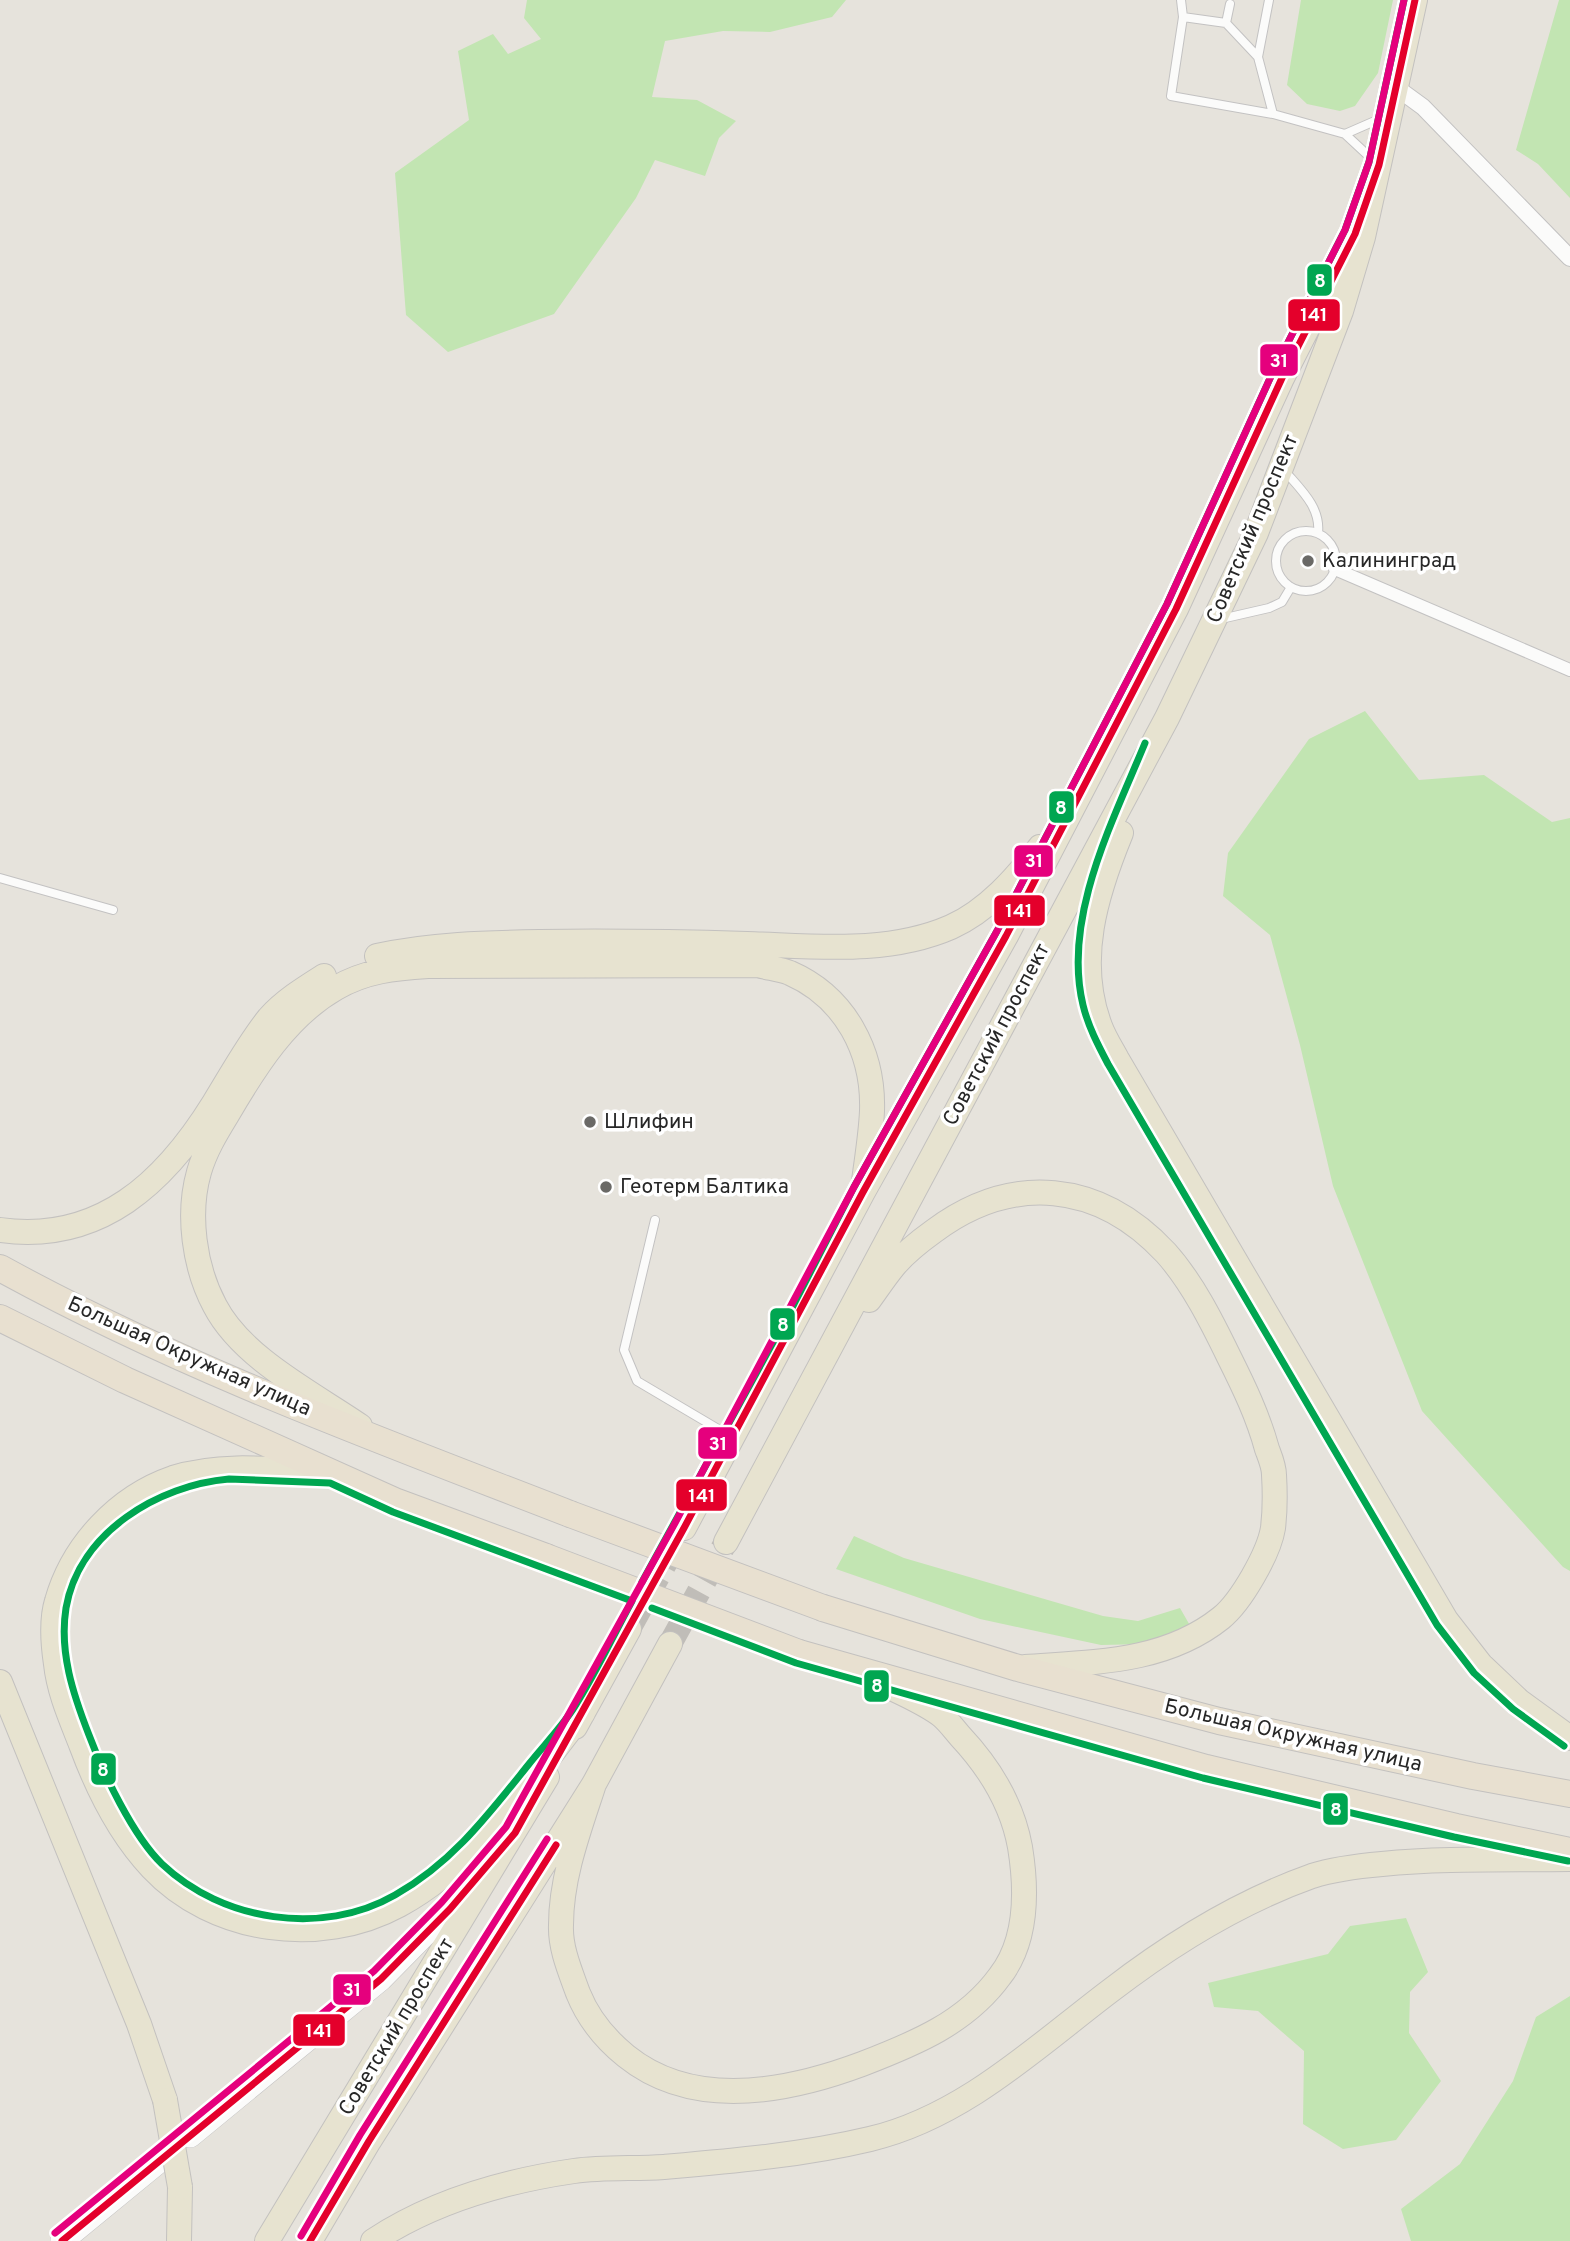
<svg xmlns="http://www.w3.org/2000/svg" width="1570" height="2241" font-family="Overpass,sans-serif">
<rect width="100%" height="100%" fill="#e6e3dc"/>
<path fill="#c2e5b2" d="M527 0H846L832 17 770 32 723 31 665 41 652 97 697 100 736 121 719 138 705 176 655 160 636 198 554 314 448 352 406 315 395 173 469 120 458 51 493 34 508 54 541 39 524 18Z
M1301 0H1393L1378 73 1355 106 1340 111 1307 104 1287 85Z
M1559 0H1570V198L1538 164 1516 150Z
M1365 711 1419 780 1484 775 1552 822 1570 818V1571L1563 1567 1422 1411 1333 1186 1300 1045 1270 935 1223 896 1228 853 1309 739Z
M854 1536 904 1558 1103 1616 1138 1621 1180 1608 1192 1629 1148 1644 1101 1645 980 1619 836 1569Z
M1406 1918 1428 1972 1410 1992 1409 2033 1441 2081 1396 2140 1343 2149 1303 2124 1304 2051 1258 2011 1214 2007 1208 1983 1328 1954 1350 1926Z
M1570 1996V2241H1411L1401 2209 1460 2164 1513 2081 1536 2017Z"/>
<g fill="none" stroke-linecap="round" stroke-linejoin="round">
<path stroke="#c0bdb8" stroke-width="24" stroke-dasharray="24 12" stroke-linecap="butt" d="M629 1629 681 1535
M670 1644 726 1542"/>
<defs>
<path id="service" d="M1181 0 1183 17 1226 23
M1230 4 1226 23 1258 57 1273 114 1345 134 1374 161
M1183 17 1171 96 1273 114
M1258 57 1269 0
M1345 134 1384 117
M1284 470C1300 489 1321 507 1318 533
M1276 561a30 30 0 1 1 60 0a30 30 0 1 1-60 0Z
M1221 619 1269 608 1282 602 1291 587
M0 878 113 910
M655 1220 624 1350 637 1381 730 1436"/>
<path id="pedestrian" d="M1335 569 1570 670"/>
<path id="minor" d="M1397 88 1423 107 1570 258"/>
<path id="secondary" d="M190 2136 381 1979 450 1909 480 1873
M62 2241 157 2163"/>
<path id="primary" d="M1121 833C1096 894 1075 960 1100 1026 1104 1037 1111 1048 1117 1059L1446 1620 1481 1665 1519 1701 1570 1738
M377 956C431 944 486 943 540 942 609 941 678 942 747 944 814 946 887 955 951 927 987 911 1016 878 1040 847
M0 1230C100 1244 165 1182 214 1103 232 1074 248 1044 269 1018 284 1001 305 988 324 976
M869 1300C877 1289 885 1277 894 1266 905 1253 920 1241 934 1231 1012 1173 1099 1181 1166 1253 1192 1282 1212 1322 1229 1357 1244 1387 1258 1416 1267 1449 1270 1457 1274 1466 1274 1475 1275 1491 1275 1511 1273 1528 1269 1553 1241 1602 1221 1618 1165 1663 1093 1662 1025 1667
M360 1426C312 1393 242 1358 215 1306 194 1267 187 1214 199 1172 205 1151 216 1133 227 1115 255 1067 287 1016 336 988 365 971 395 968 428 966L758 965C768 968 780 969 790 973 845 997 874 1052 872 1111 871 1134 867 1158 864 1181
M329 1473C277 1470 223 1462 173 1478 118 1497 73 1545 57 1601 51 1620 53 1644 56 1664 59 1693 72 1721 82 1747 98 1790 120 1834 152 1868 213 1933 320 1948 399 1905 477 1863 529 1781 583 1713
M684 1528 863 1192 1006 936 1176 609 1282 378 1345 254
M726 1542 1167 718 1256 533 1341 311 1363 237 1415 0
M0 1682 139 2024 165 2100
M575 1727 629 1629
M594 1784C579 1830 561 1877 561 1925 560 1948 570 1971 578 1993 588 2018 605 2039 626 2056 693 2110 787 2092 862 2064 914 2044 966 2023 1000 1976 1028 1940 1027 1890 1020 1847 1012 1803 990 1768 960 1736 954 1729 948 1721 942 1716 924 1702 900 1693 880 1682
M179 2241 180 2187
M267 2241 547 1777
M310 2241 369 2141 594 1784 670 1644
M373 2241C432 2202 505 2181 574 2171 604 2167 634 2169 664 2167 732 2161 803 2155 870 2139 963 2117 1036 2047 1110 1991 1171 1944 1239 1902 1312 1876 1334 1869 1359 1866 1382 1864 1445 1858 1508 1860 1570 1859"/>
<path id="trunk" d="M0 1268C182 1368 377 1439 570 1514
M0 1318 125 1380 397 1502 546 1557
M823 1608 1018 1668 1219 1721 1473 1776 1570 1794
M799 1653 1206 1768 1456 1827 1570 1851"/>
</defs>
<use href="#service" stroke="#c3c2c2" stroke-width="10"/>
<use href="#pedestrian" stroke="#c3c2c2" stroke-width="14"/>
<use href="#minor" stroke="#c3c2c2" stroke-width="18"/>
<use href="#secondary" stroke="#c3c2c2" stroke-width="24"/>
<use href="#primary" stroke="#c3c1bf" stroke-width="26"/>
<use href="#trunk" stroke="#c3c1bf" stroke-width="28"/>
<use href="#service" stroke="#fbfbfa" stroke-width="8"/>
<use href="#pedestrian" stroke="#fbfbfa" stroke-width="12"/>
<use href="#minor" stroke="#fbfbfa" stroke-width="16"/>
<use href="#secondary" stroke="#fbfbfa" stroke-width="23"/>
<use href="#primary" stroke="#e7e3d0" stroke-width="24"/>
<use href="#trunk" stroke="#e8e0d0" stroke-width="26"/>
<defs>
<path id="primary-bridge" d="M165 2100 180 2187"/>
<path id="trunk-bridge" d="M570 1514 823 1608
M546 1557 799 1653"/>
</defs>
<use href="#primary-bridge" stroke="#c3c1bf" stroke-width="26" stroke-linecap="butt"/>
<use href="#trunk-bridge" stroke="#c3c1bf" stroke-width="28" stroke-linecap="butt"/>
<use href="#primary-bridge" stroke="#e7e3d0" stroke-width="24"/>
<use href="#trunk-bridge" stroke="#e8e0d0" stroke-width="26"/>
<defs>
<path id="bus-1" d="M62 2241 381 1979 450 1909 515 1833 684 1528 863 1192 1006 936 1176 609 1282 378 1355 234 1379 165 1415 0
M310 2241 369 2141 556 1845"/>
<path id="bus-2" d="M1145 743C1113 821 1062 918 1083 1005 1088 1026 1098 1045 1108 1064L1437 1625 1474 1673 1513 1709 1564 1746
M229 1479 330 1483 393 1512 632 1601C613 1636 596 1673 575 1706 562 1727 544 1745 529 1764 488 1815 452 1863 395 1895 322 1937 222 1921 162 1864 133 1836 103 1773 89 1735 73 1694 59 1652 66 1608 79 1532 159 1485 229 1479Z
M642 1582 794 1304 854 1187 997 931 1167 604 1272 374 1345 230 1369 162 1404 0
M652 1608 796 1663 1203 1778 1454 1837 1568 1861"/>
<path id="bus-3" d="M55 2233 374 1971 442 1902 506 1827 675 1523 854 1187 997 931 1167 604 1272 374 1345 230 1369 162 1404 0
M301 2236 360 2135 547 1839"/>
</defs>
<use href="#bus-1" stroke="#fff" stroke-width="12"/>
<use href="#bus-2" stroke="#fff" stroke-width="12"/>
<use href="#bus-3" stroke="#fff" stroke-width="12"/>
<use href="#bus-1" stroke="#e4002b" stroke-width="7"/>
<use href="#bus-2" stroke="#00a651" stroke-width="7"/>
<use href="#bus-3" stroke="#e5007d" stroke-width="7"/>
</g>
<g fill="#6a6966" stroke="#fff" stroke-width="2.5">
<circle cx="1308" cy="561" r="7"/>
<circle cx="590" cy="1122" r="7"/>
<circle cx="606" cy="1187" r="7"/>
</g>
<g text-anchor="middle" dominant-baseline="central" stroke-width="7" stroke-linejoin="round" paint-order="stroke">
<g font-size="21" fill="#272727" stroke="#fff">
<text transform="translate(1253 529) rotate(-67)">Советский проспект</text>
<text transform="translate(997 1035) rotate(-62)">Советский проспект</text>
<text transform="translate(189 1357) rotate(24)">Большая Окружная улица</text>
<text transform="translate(1293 1736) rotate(13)">Большая Окружная улица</text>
<text transform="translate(397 2027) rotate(-59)">Советский проспект</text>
</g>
<g font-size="21" fill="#272727" stroke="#fff" text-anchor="start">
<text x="1322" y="561">Калининград</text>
<text x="604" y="1122">Шлифин</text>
<text x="620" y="1187">Геотерм Балтика</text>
</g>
</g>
<g stroke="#fff" stroke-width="2.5">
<rect x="1306" y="263" width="27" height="34" rx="7" fill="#00a651"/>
<rect x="1287" y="298" width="54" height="34" rx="7" fill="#e4002b"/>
<rect x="1259" y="343" width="40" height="34" rx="7" fill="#e5007d"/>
<rect x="1048" y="790" width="27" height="34" rx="7" fill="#00a651"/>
<rect x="1013" y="844" width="41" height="34" rx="7" fill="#e5007d"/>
<rect x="993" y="894" width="53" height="33" rx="7" fill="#e4002b"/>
<rect x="769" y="1307" width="27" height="34" rx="7" fill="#00a651"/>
<rect x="697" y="1426" width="41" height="34" rx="7" fill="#e5007d"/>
<rect x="675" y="1478" width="53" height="34" rx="7" fill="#e4002b"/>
<rect x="863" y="1669" width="27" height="34" rx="7" fill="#00a651"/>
<rect x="90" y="1752" width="27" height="34" rx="7" fill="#00a651"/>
<rect x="1322" y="1792" width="27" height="34" rx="7" fill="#00a651"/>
<rect x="332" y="1973" width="40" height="33" rx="7" fill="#e5007d"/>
<rect x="292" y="2013" width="54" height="34" rx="7" fill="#e4002b"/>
</g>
<g font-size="19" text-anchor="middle" font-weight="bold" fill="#fff">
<text x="1320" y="287">8</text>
<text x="1314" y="321">141</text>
<text x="1279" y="367">31</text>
<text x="1061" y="814">8</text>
<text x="1034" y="867">31</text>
<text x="1019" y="917">141</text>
<text x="783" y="1331">8</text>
<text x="718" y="1450">31</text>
<text x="702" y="1502">141</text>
<text x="877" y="1692">8</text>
<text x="103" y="1776">8</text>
<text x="1336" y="1816">8</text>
<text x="352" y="1996">31</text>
<text x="319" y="2037">141</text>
</g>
</svg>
